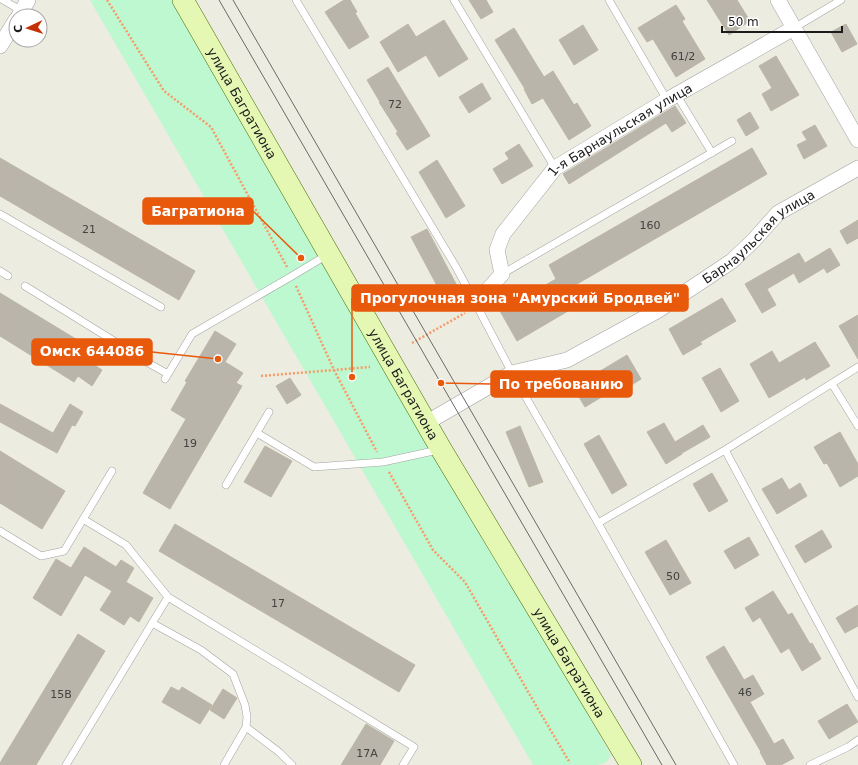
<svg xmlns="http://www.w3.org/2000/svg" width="858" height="765" font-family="'DejaVu Sans',sans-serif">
<rect width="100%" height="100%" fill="#edece1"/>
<path fill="#bdf8d0" d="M90 0H179L611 755 607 762 598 765H533Z"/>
<path fill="#b9b5ab" stroke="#beb6a4" d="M344 0H350L357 12 355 13 369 37 349 49 325 12Z
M469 0H486L493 12 481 19Z
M707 0H737L750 21 729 35Z
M676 5 685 19 682 21 705 59 676 77 653 39 647 42 638 28Z
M444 20 468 59 439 77 426 55 398 72 380 42 408 24 416 37Z
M846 24 857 44 842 52 831 32Z
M583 25 598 50 574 65 559 40Z
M514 28 544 77 553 71 574 105 577 103 591 126 569 140 543 98 532 104 524 89H525L495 40Z
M776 56 799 95 771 111 762 94 772 88 759 66Z
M388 67 430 136 407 150 396 133 398 132 379 102H380L367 80Z
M482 83 491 99 469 113 459 97Z
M675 106 686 123 672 132 666 123 569 184 563 174Z
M750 112 759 128 746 136 737 120Z
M815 125 827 146 804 159 797 145 807 140 802 132Z
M519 144 533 166 502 184 493 169 509 159 505 153Z
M752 148 767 174 558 295 568 311 517 341 500 311 556 279 549 265Z
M0 158 195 271 179 300 0 196Z
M437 160 465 206 446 218 419 172Z
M858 220V238L847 244 840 231Z
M427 229 464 299 442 311 436 299 442 295 411 237Z
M830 248 840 265 827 273 824 268 799 283 794 273 767 289 776 305 762 313 745 284 799 253 805 263Z
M0 293 94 350 87 360 102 370 92 386 78 376 74 382 0 336Z
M722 298 736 321 700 342 702 344 683 355 669 329Z
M858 315V359L839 326Z
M215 331 236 344 225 362 243 373 236 383 242 386 170 509 143 493 186 419 171 410 187 382 185 381Z
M815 342 830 366 806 380 805 377 769 398 750 364 772 351 779 363Z
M627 355 641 379 625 389 623 384 585 407 572 385 590 374 592 376Z
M720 368 739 401 721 412 702 378Z
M290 378 301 395 287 404 276 386Z
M0 404 53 433 70 404 83 412 75 426 72 425 57 453 0 422Z
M664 423 675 442 703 425 710 437 682 453V454L666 464 647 432Z
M520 426 543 482 529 487 506 432Z
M840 432 858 464V476L840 487 827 463 824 464 814 447Z
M599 435 627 485 612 494 584 444Z
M265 446 292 461 271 497 244 482Z
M0 451 65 491 42 529 0 503Z
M712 473 728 501 709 512 693 484Z
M782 478 789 490 800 483 807 496 777 514 762 489Z
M175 524 415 665 399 692 159 551Z
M822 530 832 547 805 563 795 546Z
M749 537 759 555 735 569 724 551Z
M666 540 691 583 670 595 645 552Z
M84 547 116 567 121 560 134 568 126 582 153 598 139 622 130 616 124 625 100 610 112 591 85 575 61 616 33 598 56 559 71 568Z
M773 591 788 615 792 613 810 644 812 643 821 659 802 671 789 648 781 653 760 617 753 622 745 608Z
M858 605V626L845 633 836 618Z
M78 634 105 651 36 765H0V763Z
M724 646 744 680 753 675 764 694 750 702 774 744 783 739 794 758 781 765H767L760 752H761L706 657Z
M171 687 179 691 182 687 212 705 200 724 162 702Z
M223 689 237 698 224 719 210 710Z
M847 704 858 722 829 739 818 721Z
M366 724 394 741 380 765H341Z"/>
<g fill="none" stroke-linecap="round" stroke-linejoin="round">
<defs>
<path id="lane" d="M3 0 22 11
M296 0 456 267 477 306 512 373 598 523 734 765
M454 0 555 168
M609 0 667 100
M794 28 841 0
M676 94 712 153
M0 214 161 307
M0 271 8 276
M502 274 732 141
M25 286 122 346 141 359 168 374
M165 379 192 334 292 276 327 255
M832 384 858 426
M257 433 314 467 383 462 438 450
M725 450 858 697
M226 485 269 412
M83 519 126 545 168 597
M598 523 725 450 858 367
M0 531 41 556 64 551 112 471
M152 623 201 650 233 674 245 705 247 717 246 727 224 765
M246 727 279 752 292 765
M66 765 168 597 414 747 403 765
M810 765 848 747 858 740"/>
<g id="street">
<path d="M778 0 858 140"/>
<path d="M19 16 28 0"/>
<path d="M0 46 16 20"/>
<path id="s1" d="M476 303 502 274 497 250 503 234 555 168 667 100 794 28"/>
<path id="s2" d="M426 423 512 373 567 360 657 311 732 261 754 240 778 213 858 168"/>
</g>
<g id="secondary">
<path id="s3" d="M183 0 441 449 631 765"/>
</g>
</defs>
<use href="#lane" stroke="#a2a2a2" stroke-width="8"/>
<use href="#street" stroke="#a2a2a2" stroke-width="16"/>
<use href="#secondary" stroke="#4a6f06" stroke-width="22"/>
<path stroke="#f89967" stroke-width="2.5" stroke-dasharray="2 2" stroke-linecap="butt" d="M107 0 164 91 211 127 287 267
M296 286 334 370 377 452
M412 343 465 313
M261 376 370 367
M389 472 433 550 465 582 538 709 570 763"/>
<use href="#lane" stroke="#fff" stroke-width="7"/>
<use href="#street" stroke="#fff" stroke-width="15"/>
<use href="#secondary" stroke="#e4f8b4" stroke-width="21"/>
<path stroke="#696969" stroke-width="1" d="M219 0 662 765
M233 0 676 765"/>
</g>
<g text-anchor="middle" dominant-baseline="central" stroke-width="3.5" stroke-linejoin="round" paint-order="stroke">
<g font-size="11" fill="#42423f">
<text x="683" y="56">61/2</text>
<text x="395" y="104">72</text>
<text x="650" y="225">160</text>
<text x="89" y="229">21</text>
<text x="190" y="443">19</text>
<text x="673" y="576">50</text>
<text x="278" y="603">17</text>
<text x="745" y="692">46</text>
<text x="61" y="694">15В</text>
<text x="367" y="753">17А</text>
</g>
<g font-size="13" fill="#1b1b1b" stroke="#fff">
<text stroke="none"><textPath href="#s3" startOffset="119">улица Багратиона</textPath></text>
<text stroke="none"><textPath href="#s1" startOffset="240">1-я Барнаульская улица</textPath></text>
<text stroke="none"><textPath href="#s2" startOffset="385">Барнаульская улица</textPath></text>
<text stroke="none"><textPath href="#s3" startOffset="443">улица Багратиона</textPath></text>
<text stroke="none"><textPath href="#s3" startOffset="767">улица Багратиона</textPath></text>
</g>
</g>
<path fill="none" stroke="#e8590c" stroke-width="1.5" d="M301 258L253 211M352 377L352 298M218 359L152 352M441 383L491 384"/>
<g fill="#e8590c" stroke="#fff" stroke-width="1.5">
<circle cx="301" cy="258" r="4"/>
<circle cx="352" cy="377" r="4"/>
<circle cx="218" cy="359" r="4"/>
<circle cx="441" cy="383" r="4"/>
</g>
<g fill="#e8590c" stroke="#e8590c" stroke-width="1.5">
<rect x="143" y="198" width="110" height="26" rx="4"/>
<rect x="352" y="285" width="336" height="26" rx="4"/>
<rect x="32" y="339" width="120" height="26" rx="4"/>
<rect x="491" y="371" width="141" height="26" rx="4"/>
</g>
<g font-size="14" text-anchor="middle" font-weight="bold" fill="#fff">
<text x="198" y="216">Багратиона</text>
<text x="520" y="303">Прогулочная зона "Амурский Бродвей"</text>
<text x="92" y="356">Омск 644086</text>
<text x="561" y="389">По требованию</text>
</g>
<g transform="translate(28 28) rotate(266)"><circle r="19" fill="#ffffff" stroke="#a4a4a4"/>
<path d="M0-3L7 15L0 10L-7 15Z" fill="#c53102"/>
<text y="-6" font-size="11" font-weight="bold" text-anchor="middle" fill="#1b1b1b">С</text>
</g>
<path d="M722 26v6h120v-6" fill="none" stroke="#1b1b1b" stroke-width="2"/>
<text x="728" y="26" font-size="12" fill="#1b1b1b" stroke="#ffffff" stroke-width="3" paint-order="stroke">50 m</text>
</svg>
